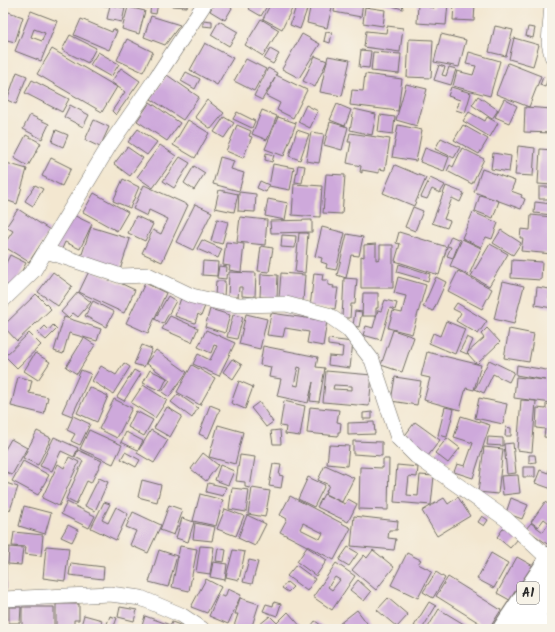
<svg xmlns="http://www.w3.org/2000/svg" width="555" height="632" font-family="Kalam,sans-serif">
<rect width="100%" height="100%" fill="#f7f3e8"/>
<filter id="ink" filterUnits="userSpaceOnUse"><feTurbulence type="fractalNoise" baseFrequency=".025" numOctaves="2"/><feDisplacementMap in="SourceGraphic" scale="8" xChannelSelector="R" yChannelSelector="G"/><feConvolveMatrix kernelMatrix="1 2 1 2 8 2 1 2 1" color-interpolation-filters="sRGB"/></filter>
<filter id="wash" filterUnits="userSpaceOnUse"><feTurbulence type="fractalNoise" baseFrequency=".012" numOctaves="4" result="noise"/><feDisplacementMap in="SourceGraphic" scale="16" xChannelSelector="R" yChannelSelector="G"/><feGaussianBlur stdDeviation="0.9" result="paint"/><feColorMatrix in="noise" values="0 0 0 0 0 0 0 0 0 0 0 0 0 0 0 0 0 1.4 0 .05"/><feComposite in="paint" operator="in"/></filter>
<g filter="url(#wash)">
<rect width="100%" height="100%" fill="#f3e7d0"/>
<g id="blocks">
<path fill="#cea9db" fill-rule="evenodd" d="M85 3H108V6L85 4Z
M127 3H149L148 8 127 5Z
M151 3H158L156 14 150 13Z
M172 3H188L187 7 172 6Z
M214 3H223L232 8 225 20 210 11Z
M253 3H269L261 16 249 9Z
M271 3H295L282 29 263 19Z
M297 3 309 4 300 29 290 25Z
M311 3H333L327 28 307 23Z
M335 3H363L361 17 334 12Z
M382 3H402L403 9 381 3Z
M418 3H429V7L434 8V3H448L446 25 417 23Z
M454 3H475L474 21 453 20Z
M507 3H531V5L508 6Z
M110 5 125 8 122 22 107 19Z
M128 7 145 11 139 34 122 29Z
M365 7 385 10 383 26 363 23Z
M3 10 23 17 15 42 3 39Z
M31 11 57 21 41 61 15 51ZM34 29 45 33 42 41 31 37Z
M151 16 180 25 165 45 144 37Z
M81 19 112 32 113 29 117 31 109 50 74 35Z
M261 19 279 30 263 56 245 45Z
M203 20 212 21V27L203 26Z
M219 21 238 32 229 46 211 35Z
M387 26 403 28 400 52 364 47 366 31 386 33Z
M495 26 513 30 506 56 489 52Z
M528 27 535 28 533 38 526 36Z
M326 32 332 33 330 43 324 41Z
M302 34 320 44 299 78 282 69Z
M441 34 466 40 459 67 434 62Z
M70 35 96 48 88 63 62 50Z
M514 38 539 45 533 66 509 59Z
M127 39 153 52 143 72 117 60Z
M409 39 433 40 431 78 407 77Z
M205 43 233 58 217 85 190 70Z
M52 49 117 87 102 112 37 74Z
M270 49 279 54 273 64 264 59Z
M361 50 371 51 369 68 359 67Z
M98 52 119 64 111 77 90 65Z
M373 52 401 54 399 74 371 71Z
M469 52 500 61 490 96 453 86 457 71 473 75 476 66 466 64Z
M315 56 327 61 315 87 303 81Z
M328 56 350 60 342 96 320 92Z
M246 59 266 69 254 91 234 81Z
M508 63 541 76 529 107 496 94Z
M439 65 445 67 442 75 446 76 449 67 456 69 451 85 434 80Z
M121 68 140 81 116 115 112 111 125 92 111 82Z
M268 68 277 73 276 75 307 90 293 118 277 110 280 103 266 96 275 78 262 100 254 96Z
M17 72 27 76 16 104 7 100Z
M186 72 200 79 195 89 181 81Z
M365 74 402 79 398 111 350 105 352 90 363 91Z
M167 75 199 97 183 120 151 99Z
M543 77 548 78 545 87 540 85Z
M32 80 69 99 62 112 25 93Z
M406 84 427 89 417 126 396 120Z
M451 87 471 93 465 113 456 110 460 100 448 96Z
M478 96 498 110 492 119 472 105Z
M504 99 517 106 509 123 495 117Z
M207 100 224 113 211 129 195 117Z
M150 102 180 123 167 141 137 121Z
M337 104 351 110 345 126 330 120Z
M70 105 89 115 83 127 64 117Z
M306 105 318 111 310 128 298 122Z
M525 107 552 109V133L524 132Z
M354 109 376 114 372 135 350 130Z
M262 110 277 116 267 140 252 134Z
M237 112 255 121 252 128 233 119Z
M469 112 485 121 487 117 498 123 490 137 463 121Z
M30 115 49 124 42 139 23 129Z
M380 115 395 117 393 134 378 132Z
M224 117 234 123 224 138 214 132Z
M278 117 296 123 284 156 265 149Z
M94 120 109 127 100 147 85 140Z
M188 120 209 133 195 158 173 145Z
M330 122 348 127 342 150 324 145Z
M237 125 251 131 249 136 252 137 243 158 226 151Z
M398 125 422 130 416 161 392 157Z
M463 125 488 139 479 154 454 140Z
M138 129 157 142 147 155 128 142Z
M56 130 68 135 63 147 52 142Z
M297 130 309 134 300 160 289 156Z
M311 132 324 134 319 163 306 161Z
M350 133 390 139 385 170 379 169V173L362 170V173L360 172 361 166 347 163 351 142H348Z
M26 135 41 143 28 166 14 158Z
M441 138 460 147 454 158 435 149Z
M160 145 176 156 153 188 137 177Z
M518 146 535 148 533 176 515 175Z
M127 147 143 158 130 176 114 164Z
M425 148 449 157 444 171 420 162Z
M462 148 484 159 472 184 447 171 450 165 453 167Z
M540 149 552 150V185L538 184Z
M266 153 274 155 272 162 265 160Z
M493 153 511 156 509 172 491 169Z
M180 157 190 163 174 188 163 181Z
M220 157 234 161 231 169 244 173 239 191 213 184Z
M51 158 71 168 62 186 42 176Z
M3 162 27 169 17 204 3 199Z
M273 164 294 168 290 190 269 186Z
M298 165 305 166 302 183 295 182Z
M395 165 426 178 414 206 383 193Z
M194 166 205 173 194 190 184 183Z
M482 169 515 181 511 191 522 195 521 197 525 199 521 209 474 192Z
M326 174 345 175 342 214 323 213Z
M430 178 445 185 440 193 432 189 427 199 421 197Z
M123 179 139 187 130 208 113 201Z
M260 181 269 185 266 192 257 188Z
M294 184 322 186 320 217 292 215Z
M35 185 43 189 33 206 25 201Z
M144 185 188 205 162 262 142 253 153 230 161 234 168 219 149 210 147 216 133 209Z
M446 186 464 193 460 202 452 198 444 219 450 221 447 228 432 223Z
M539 187H552V199H539Z
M219 190 238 194 234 212 215 208Z
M239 192 256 194 255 212 238 211Z
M94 193 128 212 117 231 83 212Z
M480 195 499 201 493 218 475 211Z
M268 199 288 203 285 220 265 216Z
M535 202 552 204V215L534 213Z
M195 204 212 212 193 250 176 242Z
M413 207 423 211 415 231 405 227Z
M18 209 50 230 29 262 3 246 13 231 6 227Z
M473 212 498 223 492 239 486 237 481 247 462 238Z
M69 213 92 224 80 249 65 242 61 251 53 247Z
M531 215 552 217V254L521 251 523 238H520L521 229 530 230Z
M136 216 153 224 145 241 128 233Z
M240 217 267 220 265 245 237 242Z
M217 219 228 222 222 244 211 241Z
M312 220V232L271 233 270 221Z
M91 227 130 239 120 270 81 257Z
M322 227 345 233 336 270 326 268 327 264 321 262 322 258 315 256Z
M501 230 521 243 513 255 493 243Z
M399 232 447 247 439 275 395 261 400 244 396 243Z
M299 233H308L305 273 295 272Z
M347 234 363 237 359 256 351 255 346 278 337 275Z
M282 235 296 236 295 248 281 247Z
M451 236 460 240 453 258 447 256 451 247 447 246Z
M462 239 481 248 469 275 450 266Z
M202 240 222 249 218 258 197 249Z
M226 242 244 244 241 272 229 270 230 266 223 265Z
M376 244V260L380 259V245H393V288H361V256L364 257V245Z
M490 244 508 254 489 286 471 276Z
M261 246 273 248 269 272 258 271Z
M10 255 26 263 13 288 3 283V269Z
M512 260 542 262 541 280 511 278Z
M203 261 218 262 217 276 202 275Z
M548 263H552V277L550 278Z
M399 264 430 274 428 281 397 272Z
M219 266 227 267 226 279 217 278Z
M90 269 135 290 124 313 79 292Z
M458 271 492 289 482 309 448 291Z
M53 272 72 286 58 306 38 292Z
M229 272 256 273 255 297 242 296V287H239L238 298H228Z
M281 273 305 275 303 301 279 298Z
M314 273 323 274 322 280H328V285L334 286 333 288H338L335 309 310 307Z
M261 274 278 275 277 298 260 297Z
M398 277 426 285 412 334 388 328 393 311 402 313 406 296 394 293Z
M436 277 446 282 433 311 423 307Z
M344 278 357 279 355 304H351L350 318H342Z
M216 281H225L224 297 215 296Z
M503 281 524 286 514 324 494 319Z
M145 283 166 293 148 333 126 323Z
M537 287 550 289 549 299 552 300V308L535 305Z
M78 292 91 302 78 317 73 313 68 318 61 312Z
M363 293H378V308H376V316H362Z
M36 294 51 309 17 341 3 326Z
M168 296 176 301 163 324 155 319Z
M181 298 205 306 201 316 198 314 195 323 175 316Z
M385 300 397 303 395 310 390 308 381 340 363 335 366 326 373 328 378 310 381 311Z
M93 301 114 312 106 327 85 316Z
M457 303 487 321 478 334 456 321 461 313 453 309Z
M210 309 230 315 225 333 205 327Z
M355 311 362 312 359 327 353 326Z
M271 313 327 321 323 346 307 343 309 332 285 328 283 337 267 335Z
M246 314 267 319 260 349 239 344Z
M233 315 243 317 237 339 227 337Z
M170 316 198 328 192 342 162 329Z
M64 317 101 329 97 341 69 333 63 354 54 351Z
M446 321 465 329 455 354 429 343 433 333 440 336Z
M53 325 57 329 46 340 38 333 45 326 49 330Z
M487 328 500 342 477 364 467 353 484 338 481 334Z
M509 329 534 334 529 362 504 358Z
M206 330 235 343 219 376 193 364 198 354 210 360 217 346 214 345 211 353 198 347Z
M393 330 414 337 402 372 381 365Z
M29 333 41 345 17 368 5 356Z
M467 337 473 340 467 354 460 351Z
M84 338 95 345 77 374 66 367Z
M328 339 353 342 350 368 328 365 329 356 342 357 343 347 328 345Z
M142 345 152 349 144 367 134 364Z
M263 346 318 357 316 367 325 368 319 402 310 401 313 382 308 403 277 396 281 379 269 377 271 367 260 365ZM298 367 301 368 298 386 294 385Z
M156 350 187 372 169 397 162 392 170 380 146 363Z
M427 352 481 365 474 390 466 388 460 410 424 400 430 378 421 376Z
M35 353 50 362 38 380 24 371Z
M232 359 242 365 233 379 223 372Z
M489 360 514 372 509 382 493 374 484 393 475 389Z
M124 363 130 367 113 394 92 381 101 366 116 375Z
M192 365 215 378 200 405 177 392Z
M517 365 552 371V403L514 398 516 377 545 380 516 375Z
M81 370 91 374 72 416 62 412Z
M134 370 141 374 124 401 117 397Z
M150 370 167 378 161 391 143 383Z
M326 371 372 375 369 406 323 402ZM334 385 352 386V390L333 389Z
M18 377 32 380 29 393 48 397 44 414 11 406Z
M395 377 421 381 417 405 391 401Z
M239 381 253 387 245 409 231 403Z
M143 385 167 400 155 418 131 403Z
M89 387 108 396 97 422 77 413Z
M178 394 198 408 192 418 171 402Z
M479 398 507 404 503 424 475 418Z
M114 399 132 408 117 438 99 429Z
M521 400 536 401 532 452 517 450Z
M284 401 305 406 300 436 285 434 286 427 280 426Z
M259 402 273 422 266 427 251 408Z
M546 404 552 405V438L544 437 545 429 536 428 537 408 546 409Z
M210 405 220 409 208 438 199 434Z
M167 407 182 416 170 437 154 428Z
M310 407 339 410 337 422 341 423 340 432H338V436L307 433Z
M445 407 454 409 447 437 438 435Z
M136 411 153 420 144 436 128 427Z
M372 412V419H363V413Z
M73 416 90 424 80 445 71 441 75 434 67 430Z
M461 416 490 425 473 478 454 472 457 464 465 466 473 443 454 437Z
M374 422 375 434 348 435V423Z
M415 422 440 440 428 456 403 438Z
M218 425 243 432 235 464 209 457Z
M506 427 511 428V436H505Z
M89 430 122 445 113 464 80 449Z
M151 430 168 440 154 463 137 453Z
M280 430 281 444H273L271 431Z
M37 431 51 438 38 465 23 458Z
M126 432 143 441 138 450 121 442Z
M54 437 78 448 74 457 61 451 52 471 40 466Z
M488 437 503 438V446L487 445Z
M447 438 460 448 448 463 435 453Z
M11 439 27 448 12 475 3 470V453Z
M353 441 382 442V456L353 454Z
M513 443 516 473 507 474 504 444Z
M329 445 349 446 347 466 327 464Z
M484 447 503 449 498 494 478 492Z
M78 450 102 461 91 483 87 481 76 504 66 499 83 461 75 457Z
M125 452 140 460 136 467 121 459Z
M203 453 218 465 206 481 191 469Z
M240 455 255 457 250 488 245 487V482L236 481Z
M529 455H535L536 462 529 463Z
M69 457 79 462 59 506 42 498 58 464 64 468Z
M383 459H389L388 510 359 509 360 467 383 468Z
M23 461 49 475 38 495 12 481Z
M273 464 281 465 279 475 283 476 281 488 269 486Z
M220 465 234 471 228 485 215 480Z
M325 465 354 478 342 502 325 494 329 485 318 480Z
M397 465 418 467 417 477 409 476 407 495 418 496 420 475 434 476 431 505 394 502Z
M523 467H535V477H523Z
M550 467 552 468V489L535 483 540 470 548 473Z
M518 475 520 493 503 495 501 476Z
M308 477 325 485 314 507 298 499Z
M99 478 108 482 95 511 85 506Z
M142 480 161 485 157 502 138 497Z
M3 482 18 487 10 510 3 507Z
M208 483 226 487 223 496 206 492Z
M232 488 249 490 246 512 229 509Z
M252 488 270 491 265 517 248 514Z
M200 494 223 500 216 526 193 521Z
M324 494 345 504 348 499 357 504 348 522 317 507Z
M290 496 351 528 334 560 280 532 287 519 280 515ZM303 523 323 533 320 539 300 529Z
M458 497 470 516 437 536 422 511 444 498 448 504Z
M511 498 528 505 522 519 506 513Z
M67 502 95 516 89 528 61 514Z
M104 502 110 504 102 520 108 523 116 507 128 514 116 540 91 528Z
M545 502 552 507V543L550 546 526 529 531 523 543 532 549 523 544 519 538 527 531 522Z
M169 505 183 510 174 535 160 530Z
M24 506 51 513 45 534 19 526Z
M225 509 244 516 236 536 217 529Z
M133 512 161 525 148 553 130 545 136 531 126 527Z
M247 515 266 524 255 546 238 538Z
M354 516 398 521 397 530H389L388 538 396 539 394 550 351 546Z
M482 516 488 520 484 526 478 522Z
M182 518 194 522 188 542 176 538Z
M195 523 215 527 212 541 193 539Z
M68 525 78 530 72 542 61 537Z
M505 526 519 538 510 548 497 537Z
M14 532 43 535 41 556 25 554 26 547 12 546Z
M46 546 69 548 65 581 43 578Z
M180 546 197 549 189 591 172 587Z
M200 546 214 547 210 574 196 572Z
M9 547 23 548 21 565 8 564Z
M307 547 327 560 316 576 297 562Z
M348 547 358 553 349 566 339 560Z
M218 548 226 550 224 562 216 561Z
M159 550 177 556 168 587 149 582Z
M233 550 245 552 239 580 226 577Z
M373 550 394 567 376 590 352 570 364 555 367 558Z
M407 553 421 560 418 564 432 571 418 598 391 585Z
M491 553 508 563 494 588 477 579Z
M517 557 535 567 515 603 497 593Z
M249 560 258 562 252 584 243 582Z
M3 562H6V589H3Z
M213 562 227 564 225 580 210 577Z
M71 563 104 567 103 579 69 575Z
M336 563 355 576 332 610 313 597ZM335 577 340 580 332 590 328 587Z
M296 565 315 579 307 591 287 576Z
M436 572 445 578 433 598 423 592Z
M448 577 501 610 489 629 436 596Z
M206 579 221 587 207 613 191 607Z
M358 580 371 592 364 601 350 590Z
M287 582 293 587 288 592 282 588Z
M228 589 241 595 228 624 209 616 218 595 225 597Z
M240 598 259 604 251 629H233L238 614H235Z
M388 598 408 615 397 627 377 610Z
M274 602 281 604 277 616 263 611 266 604 273 606Z
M429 602 436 606 422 629H420L414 626Z
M56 604H79V620H74V628H56Z
M9 607H21L20 623H9Z
M22 607H54V629H22Z
M120 607 137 610 134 621 118 617Z
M439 609 472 629H452L448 627 447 629H427Z
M357 610 370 627 367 629H361L360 627 358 629H343L339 624Z
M288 612 303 629H262L259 625 270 616 277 623Z
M84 615 102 620 100 629H80Z
M110 616 117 618 113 629H105Z
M145 616 170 625 168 629H141Z
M315 621 327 629H309Z
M172 622 190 629H169Z"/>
</g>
</g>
<g filter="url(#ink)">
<use href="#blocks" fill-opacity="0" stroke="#716d65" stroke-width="1"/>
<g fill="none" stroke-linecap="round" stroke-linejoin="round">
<defs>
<path id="street" d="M552 4 549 43 552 56
M46 251 121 276 148 275 192 296 218 302 239 305 286 304 328 315 348 329 372 360 398 438 416 456 506 519 550 560
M3 300 34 270 109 146 156 78 205 3
M3 599 110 594 141 598 181 615 202 629
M533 616 552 627"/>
<path id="highway" d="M504 629 552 557
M524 629 552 587"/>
</defs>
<use href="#street" stroke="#716d65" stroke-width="16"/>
<use href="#highway" stroke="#716d65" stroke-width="24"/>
<use href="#street" stroke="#fff" stroke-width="15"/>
<use href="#highway" stroke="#fff" stroke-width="22"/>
</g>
</g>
<g text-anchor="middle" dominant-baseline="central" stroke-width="3" stroke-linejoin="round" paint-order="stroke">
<rect fill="#f7f3e8" stroke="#686764" stroke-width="1" x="517" y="582" width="22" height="22" rx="3"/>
<g font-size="13" font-weight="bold" fill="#2b2b2b">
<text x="528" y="593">A1</text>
</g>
</g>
<rect width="555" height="632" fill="none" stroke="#f7f3e8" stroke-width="16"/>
</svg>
